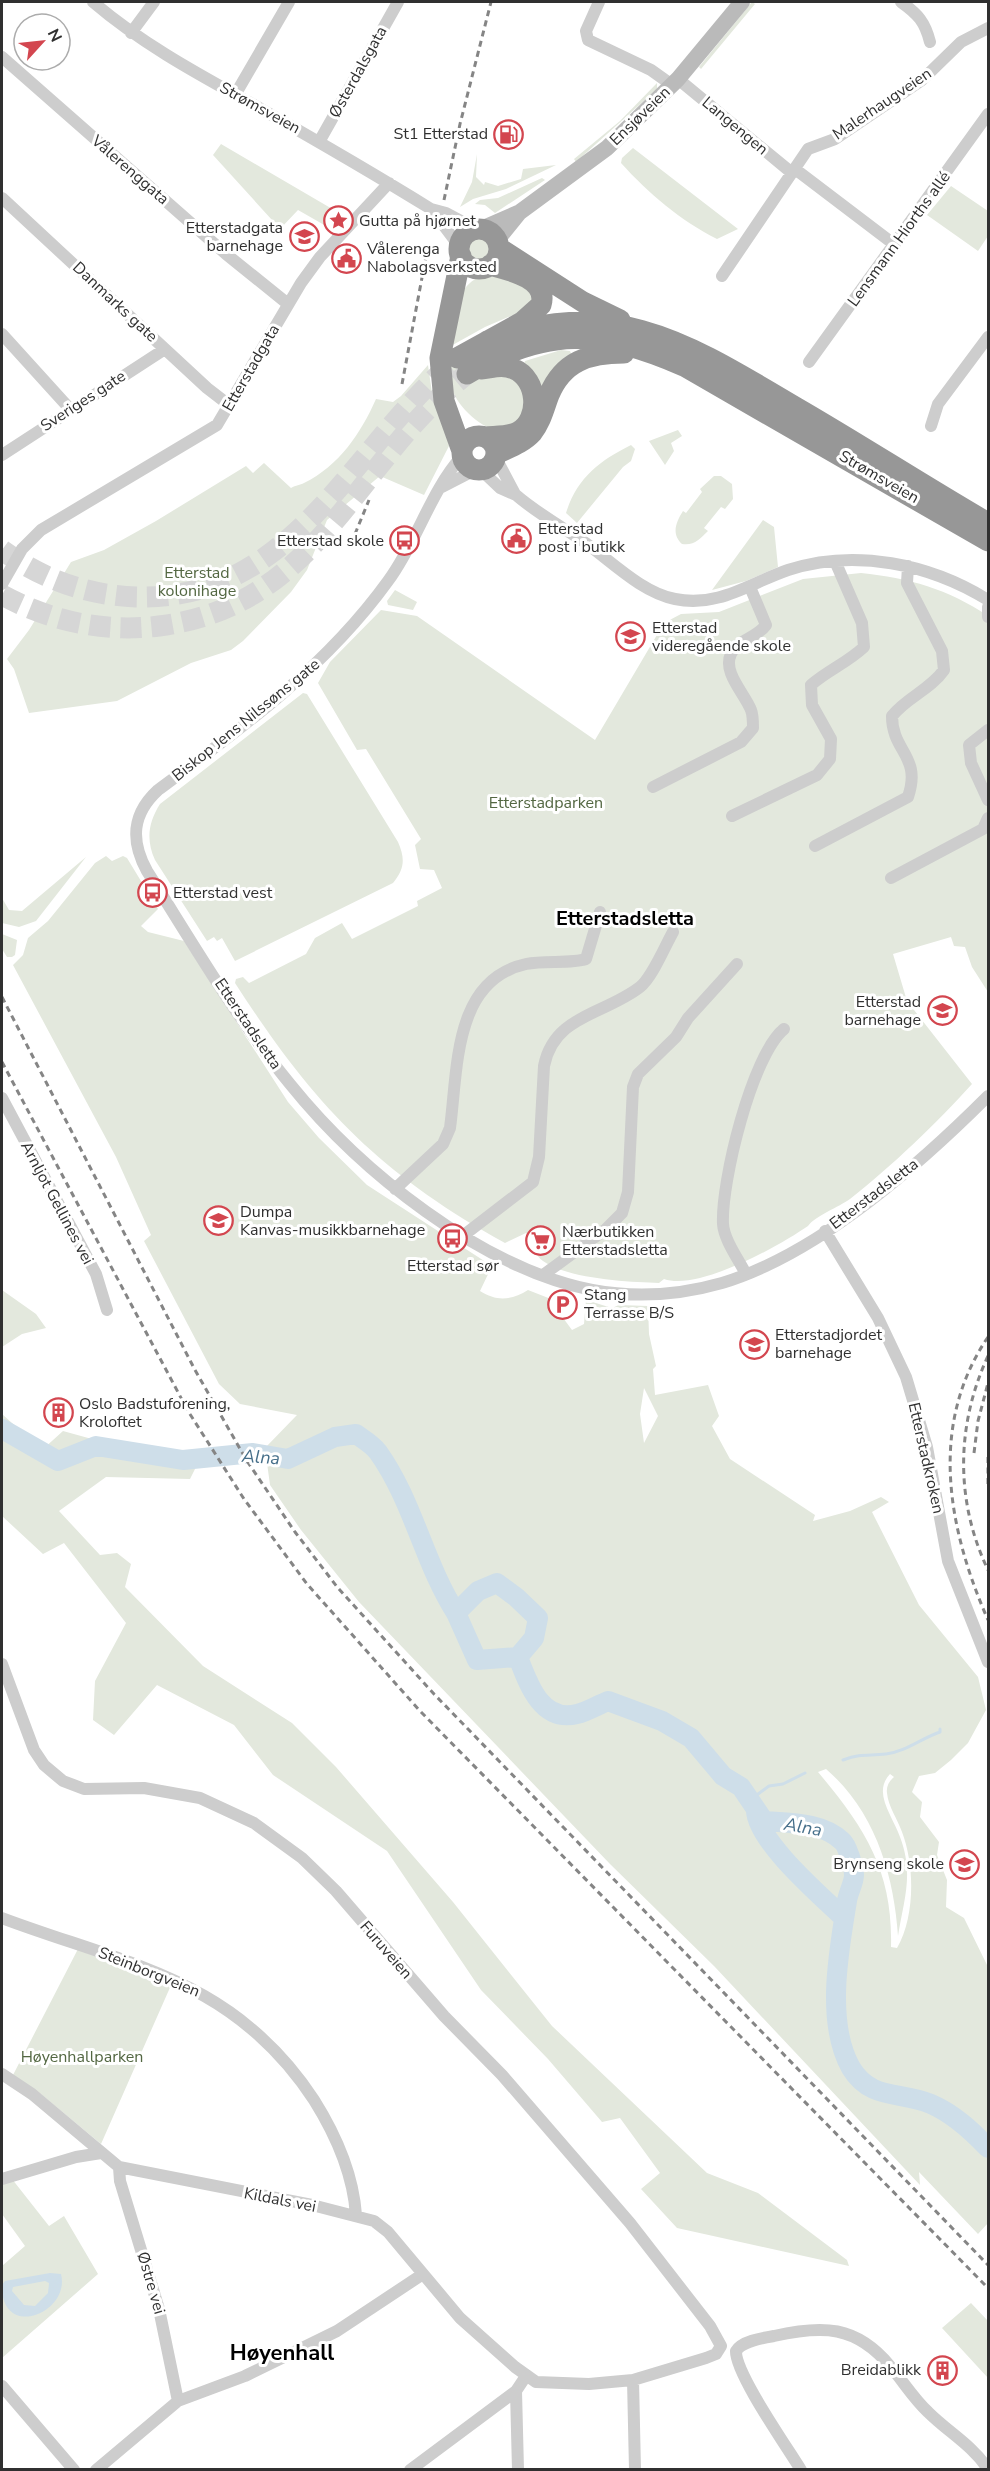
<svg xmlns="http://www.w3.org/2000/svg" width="990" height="2471" font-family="'Nunito Sans',sans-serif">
<rect width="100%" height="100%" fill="#fff"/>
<path fill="#e3e8dd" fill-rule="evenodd" d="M752 2 755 4 701 69 699 67Z
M657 83V89L576 162 574 159 620 121Z
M221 144 346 217 333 230 298 210 280 229 268 224 272 220 213 155Z
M633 148 738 229 717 239C681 221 648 193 621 163L622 158Z
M477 154 476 177 484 185 485 182 498 186 521 179 523 169 556 165 506 189 473 199 460 207 472 182Z
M542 178 545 180 495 213 485 205 475 204 480 200 498 198Z
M951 186 988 211V236L978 251 927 215Z
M467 249a11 11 0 1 1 22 0a11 11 0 1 1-22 0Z
M493 273 518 279 532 285 536 297 532 307 485 327 449 347 472 380C480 376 488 371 498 371 521 370 536 396 525 416 506 452 460 414 452 389 444 363 447 338 454 312 461 290 469 277 493 273Z
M561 350 570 351 572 356 541 389 523 367 525 361Z
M428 365 433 400 446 429 449 446 424 495 380 476 327 520 307 570 291 592 243 641 231 650 191 663 117 701 29 713 14 669 7 659 29 630 71 562 104 550 156 521 246 466 253 473 264 463 291 488C296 485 300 485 304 483 339 466 361 433 376 399L393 402 401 396Z
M678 430 682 436 671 443 674 451 665 465 649 441Z
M631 445 635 449 631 461 623 467 577 523 566 513C577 478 599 461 631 445Z
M714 476H721L732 484 733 499 725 509 721 507 704 528 708 531C700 539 694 546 682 544 671 534 676 522 683 511L686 513 702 492 700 489Z
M763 520 774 527 778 567 746 581 712 590Z
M861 573C909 578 948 589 988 616V992L972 967 965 947 954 946 951 937 893 954 907 1001 972 1084C937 1123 892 1166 850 1199 839 1207 815 1216 808 1226 779 1246 699 1291 664 1279L659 1283C629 1282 568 1279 543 1261 535 1256 531 1241 526 1233L505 1243C378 1173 313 1104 235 983L236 979 243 977 249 983 306 954 315 938 342 923 352 939 418 906 417 901 442 888 434 870 420 869 415 845 421 839 366 749 357 750 318 683 330 662 381 610 417 616 595 740 664 623 681 614 719 612 803 579Z
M395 590 417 602 413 610 388 605 387 601Z
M303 693 307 694 398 842C405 858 405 869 393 883L235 961 222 938 217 941 214 937 207 941 155 860C146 840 148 823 160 804Z
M106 856 112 861 123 856 127 858 158 909 141 926 148 932 184 941 288 1102 319 1138 367 1185 492 1266 480 1291C497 1302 512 1300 528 1290L556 1301 555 1307 572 1330 584 1324 586 1300 612 1308 619 1305 648 1306 649 1334 656 1366 653 1369 655 1395 708 1385 719 1416 712 1426 730 1459 815 1515 813 1521 850 1511 881 1497 889 1502 872 1512 919 1605 978 1677 986 1710 968 1743 951 1760 935 1773 919 1776 912 1792 922 1802 920 1817 939 1842 937 1855 947 1880 946 1907 964 1918 988 1967V2223L978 2234 919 2172 920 2185 714 1966 610 1864 359 1602 301 1530 270 1485 265 1448 297 1415 240 1404 219 1384 144 1241 151 1235 116 1157 13 965 23 955 28 938 48 921 95 863ZM644 1388 658 1416 644 1443 640 1414ZM826 1769C875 1811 894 1875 898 1936 904 1899 914 1874 900 1837 893 1816 872 1793 890 1774L894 1777C889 1781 886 1787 887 1793 888 1806 898 1820 902 1832 915 1866 915 1917 897 1948L891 1947C893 1871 865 1828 818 1772Z
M86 857 36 921 19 927 2 923V898L9 910 22 911Z
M2 934 17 940 15 955 12 957H7L2 949Z
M2 1290 36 1314 46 1328 22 1334 2 1347Z
M2 1414 42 1450 63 1431 164 1459 189 1460 195 1469 190 1479 106 1477 59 1511 100 1555 117 1553 131 1564 125 1587 203 1666 292 1723 336 1767 453 1902 552 2026 707 2173 758 2193 847 2260 849 2266 677 2228 641 2189 660 2173 620 2118 602 2122 548 2059 481 1990 387 1851 273 1775 234 1725 157 1685 114 1735 93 1720 95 1681 126 1623 64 1543 43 1554 2 1516Z
M78 1949 172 1983 101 2144 42 2095 13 2075Z
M12 2179 49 2226 64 2216 98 2274 2 2358V2266L25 2246 2 2214V2183Z
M971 2303 988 2321V2378L942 2328Z"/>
<path fill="#cedee9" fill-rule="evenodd" d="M50 2273 61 2274C71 2313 1 2341 2 2285L5 2281ZM45 2281 49 2283 48 2293 35 2306 24 2305 12 2291 13 2287Z"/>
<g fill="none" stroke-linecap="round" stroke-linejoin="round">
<path stroke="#cedee9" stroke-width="3" d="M843 1760C862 1753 868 1756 886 1754 905 1752 922 1738 940 1732V1729
M750 1800 769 1786 783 1784 805 1773"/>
<path stroke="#cedee9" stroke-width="20" d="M2 1429 58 1461 96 1446 183 1460 253 1453 288 1459 335 1437 356 1434C363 1439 373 1445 378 1452 413 1501 424 1563 456 1613L478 1591 497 1583 516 1597 538 1618 534 1638 518 1657C528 1683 541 1723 577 1714 587 1712 598 1705 608 1701L662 1721 691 1738 723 1776 741 1787 764 1821C790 1823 822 1822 842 1841 847 1845 854 1867 854 1875 854 1883 848 1893 847 1901 839 1950 825 2022 851 2068 871 2101 901 2091 931 2104 954 2114 972 2131 988 2148
M456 1613 477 1660 518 1657
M756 1811C758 1842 820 1895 844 1918"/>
<path stroke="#d6d6d6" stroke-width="21" stroke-dasharray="21 10" stroke-linecap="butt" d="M2 550C42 579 86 595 136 597 293 601 351 449 453 362
M2 595C50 621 104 633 159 626 320 606 355 460 467 374"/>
<path stroke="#cdcdcd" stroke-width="12" d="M93 2C142 44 198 74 254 105 314 139 373 173 431 209L446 213 476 229
M599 2 586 31 588 40 651 70 672 85
M901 2C918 14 925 22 930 42
M131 33 154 2
M2 57 226 254 288 304
M678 79 792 173
M235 95 289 2
M319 142 398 2
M795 169 895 245
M2 198 207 388 229 405
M432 210 459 246
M722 276 808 149 835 139 922 80 961 42 988 28
M2 334 70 409
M809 362 988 114
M931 426 938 404 988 337
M2 455 165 349
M462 456C430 492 417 542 388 581 326 667 242 728 158 790 132 814 130 840 147 871 192 942 236 1018 290 1084 360 1171 481 1268 592 1290 635 1298 680 1295 722 1283 818 1254 919 1165 988 1096
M496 458 515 494
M481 470 500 488 516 495C538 514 564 528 587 544 613 563 643 593 675 599 718 608 750 583 788 570 855 548 930 564 988 600
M442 487 475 470
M2 584 22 549 41 530 217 425 301 283 320 257 389 183
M988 607V617
M988 730 969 745 971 763 988 800
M653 787 741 742 753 728C753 722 753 715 751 710 745 694 722 672 731 654 737 640 757 638 766 625L750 587
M732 816 817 775 830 759 831 739 812 705 811 685C828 670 847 663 864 647L862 623 835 561
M815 846 908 797C922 756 892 752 892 716 907 697 930 690 944 670L942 651 907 583 908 566
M891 878 983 829 988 818
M2 1098 96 1274 107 1310
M395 1189 443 1144 450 1128C458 1069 453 980 526 964 544 960 571 964 586 959L600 912
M825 1231 878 1318 906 1377 927 1447 948 1561 988 1662
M464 1235 533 1182 539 1157 544 1066C554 1015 604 1015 640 987 652 978 665 946 673 932
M746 1274C739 1260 724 1240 723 1224 721 1182 752 1055 784 1029
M543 1275 606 1229 622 1213 628 1192 633 1087 638 1074 676 1037 688 1018 737 964
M2 1664 34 1750 44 1765 63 1781 84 1789 144 1788 200 1798 254 1823 302 1858 336 1891 444 2016 502 2075 630 2223 710 2326 721 2346 716 2354 706 2358 633 2380 589 2384 536 2382 515 2367 460 2318 388 2232 374 2221 312 2205 119 2167 32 2094 2 2074
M2 1918C127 1965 234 1978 314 2100 336 2135 353 2173 356 2215
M119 2167 120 2181 159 2309 178 2401
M2 2179 76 2157 101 2153
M633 2380 635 2470
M2 2386 74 2470
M516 2391 518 2470
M96 2470 178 2401 245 2376 337 2331 423 2274
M410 2470 516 2391 526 2376
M801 2470C787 2447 735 2373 736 2351 742 2341 762 2338 774 2336 822 2325 856 2325 890 2366 903 2381 913 2398 928 2412 948 2432 972 2445 988 2469"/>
<path stroke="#bababa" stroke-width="16" d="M481 229 520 212 607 148 678 79 742 2
M497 240 519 213"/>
<path stroke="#979797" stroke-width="21" d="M459 249a20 20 0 1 1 40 0a20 20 0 1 1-40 0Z
M499 248 583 302 620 320
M461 256 440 358 444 401 462 451
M487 341C614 293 690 345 797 408 861 445 924 486 988 523
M457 358 522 322 541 305C549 279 509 270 490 265
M481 369C492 368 502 364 514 369 538 379 541 419 518 432 508 437 496 436 485 437
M467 374C547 326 601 330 684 366L988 541
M462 453a17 17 0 1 1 34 0a17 17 0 1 1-34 0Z
M496 454C508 448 523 443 532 433 541 422 544 408 549 395 563 361 589 353 624 353"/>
<path stroke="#858585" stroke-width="3" stroke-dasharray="6 4.5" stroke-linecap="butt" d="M444 200 460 124 491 2
M402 384 427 251
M355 534 369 500
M2 997 195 1370 247 1461 295 1532 338 1588 434 1694 988 2265
M2 1062 188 1411 244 1499 307 1584 420 1711 988 2288
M988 1337C928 1425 948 1529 988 1620
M988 1356C956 1425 955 1501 988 1570
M974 1453 978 1421 988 1383
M988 1457V1485"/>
</g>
<defs>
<symbol id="fuel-ring" viewBox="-11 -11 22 22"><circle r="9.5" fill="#fff" stroke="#d3464f" stroke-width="1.5"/><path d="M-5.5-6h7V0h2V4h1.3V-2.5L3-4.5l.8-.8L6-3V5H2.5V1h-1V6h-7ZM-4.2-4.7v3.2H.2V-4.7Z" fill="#d3464f"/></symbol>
<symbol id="sight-ring" viewBox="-11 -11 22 22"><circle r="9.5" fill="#fff" stroke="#d3464f" stroke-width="1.5"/><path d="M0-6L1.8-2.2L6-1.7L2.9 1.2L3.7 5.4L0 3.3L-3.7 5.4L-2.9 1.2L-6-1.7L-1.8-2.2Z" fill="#d3464f"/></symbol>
<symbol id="school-ring" viewBox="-11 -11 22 22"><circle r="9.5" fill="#fff" stroke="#d3464f" stroke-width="1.5"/><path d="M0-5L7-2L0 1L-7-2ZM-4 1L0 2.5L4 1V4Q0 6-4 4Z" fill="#d3464f"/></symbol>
<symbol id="civic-ring" viewBox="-11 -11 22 22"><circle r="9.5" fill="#fff" stroke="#d3464f" stroke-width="1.5"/><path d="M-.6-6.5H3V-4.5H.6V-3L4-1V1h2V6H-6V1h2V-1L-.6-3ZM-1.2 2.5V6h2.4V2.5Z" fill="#d3464f"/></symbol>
<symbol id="bus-ring" viewBox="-11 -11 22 22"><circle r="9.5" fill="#fff" stroke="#d3464f" stroke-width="1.5"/><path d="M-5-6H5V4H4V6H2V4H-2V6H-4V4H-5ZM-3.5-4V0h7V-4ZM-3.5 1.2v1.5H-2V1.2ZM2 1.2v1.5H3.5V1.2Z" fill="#d3464f"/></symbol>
<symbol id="supermarket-ring" viewBox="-11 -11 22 22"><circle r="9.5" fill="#fff" stroke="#d3464f" stroke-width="1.5"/><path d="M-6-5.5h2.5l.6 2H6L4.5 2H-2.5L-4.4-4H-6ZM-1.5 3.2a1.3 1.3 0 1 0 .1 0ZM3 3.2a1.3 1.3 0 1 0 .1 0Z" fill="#d3464f"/></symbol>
<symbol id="parking-ring" viewBox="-11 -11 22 22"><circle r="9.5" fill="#fff" stroke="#d3464f" stroke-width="1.5"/><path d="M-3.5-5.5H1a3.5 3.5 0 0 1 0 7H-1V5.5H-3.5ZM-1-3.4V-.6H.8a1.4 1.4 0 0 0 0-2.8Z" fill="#d3464f"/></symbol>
<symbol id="building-ring" viewBox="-11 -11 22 22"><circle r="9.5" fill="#fff" stroke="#d3464f" stroke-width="1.5"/><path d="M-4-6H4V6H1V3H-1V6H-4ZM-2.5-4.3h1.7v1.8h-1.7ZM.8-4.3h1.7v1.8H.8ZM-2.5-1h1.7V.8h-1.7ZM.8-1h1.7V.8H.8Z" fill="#d3464f"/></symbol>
</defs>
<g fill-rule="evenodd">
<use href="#fuel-ring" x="492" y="118" width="33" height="33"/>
<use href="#sight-ring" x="322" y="204" width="33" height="33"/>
<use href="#school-ring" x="288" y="220" width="33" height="33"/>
<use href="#civic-ring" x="330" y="242" width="33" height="33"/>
<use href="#civic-ring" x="500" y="522" width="33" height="33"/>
<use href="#bus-ring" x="388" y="524" width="33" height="33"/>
<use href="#school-ring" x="614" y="620" width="33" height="33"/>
<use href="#bus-ring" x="136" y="876" width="33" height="33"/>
<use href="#school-ring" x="926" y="994" width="33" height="33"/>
<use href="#school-ring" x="202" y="1204" width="33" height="33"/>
<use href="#bus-ring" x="436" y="1222" width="33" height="33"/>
<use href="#supermarket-ring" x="524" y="1224" width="33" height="33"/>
<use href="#parking-ring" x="546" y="1288" width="33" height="33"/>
<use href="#school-ring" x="738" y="1328" width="33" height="33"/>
<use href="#building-ring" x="42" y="1396" width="33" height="33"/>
<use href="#school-ring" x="948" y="1848" width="33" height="33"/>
<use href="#building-ring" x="926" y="2354" width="33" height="33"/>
</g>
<g text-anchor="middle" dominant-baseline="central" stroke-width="6" stroke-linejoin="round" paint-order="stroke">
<g font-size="16" fill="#303030" stroke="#fff">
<text transform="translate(358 72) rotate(-61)">Østerdalsgata</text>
<text transform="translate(882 104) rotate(-34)">Malerhaugveien</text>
<text transform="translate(260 108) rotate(29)">Strømsveien</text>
<text transform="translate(640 116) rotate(-44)">Ensjøveien</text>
<text transform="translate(735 126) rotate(40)">Langengen</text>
<text transform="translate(130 170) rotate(41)">Vålerenggata</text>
<text transform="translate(899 239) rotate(-54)">Lensmann Hiorths allé</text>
<text transform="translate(115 302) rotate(43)">Danmarks gate</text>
<text transform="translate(251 368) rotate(-60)">Etterstadgata</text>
<text transform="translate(83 401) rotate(-33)">Sveriges gate</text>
<text transform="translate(879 477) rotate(30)">Strømsveien</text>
<text transform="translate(246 720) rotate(-39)">Biskop Jens Nilssøns gate</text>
<text transform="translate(248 1024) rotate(56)">Etterstadsletta</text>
<text transform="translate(874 1194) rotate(-37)">Etterstadsletta</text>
<text transform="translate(57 1203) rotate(62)">Arnljot Gellines vei</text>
<text transform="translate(926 1458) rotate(77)">Etterstadkroken</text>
<text transform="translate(386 1950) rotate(49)">Furuveien</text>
<text transform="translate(149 1972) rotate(22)">Steinborgveien</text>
<text transform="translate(280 2200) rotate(11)">Kildals vei</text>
<text transform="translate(151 2283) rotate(74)">Østre vei</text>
</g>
<g font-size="16" fill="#303030" stroke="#fff" text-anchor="start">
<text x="488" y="134" text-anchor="end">St1 Etterstad</text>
<text x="359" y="221">Gutta på hjørnet</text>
<text x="283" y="228" text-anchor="end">Etterstadgata<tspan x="283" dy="18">barnehage</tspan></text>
<text x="367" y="249">Vålerenga<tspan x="367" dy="18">Nabolagsverksted</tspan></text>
<text x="538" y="529">Etterstad<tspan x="538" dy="18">post i butikk</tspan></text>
<text x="384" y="541" text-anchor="end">Etterstad skole</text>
<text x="652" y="628">Etterstad<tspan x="652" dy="18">videregående skole</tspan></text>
<text x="173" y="893">Etterstad vest</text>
<text x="921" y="1002" text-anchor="end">Etterstad<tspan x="921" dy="18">barnehage</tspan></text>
<text x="240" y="1212">Dumpa<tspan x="240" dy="18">Kanvas-musikkbarnehage</tspan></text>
<text x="562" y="1232">Nærbutikken<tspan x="562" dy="18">Etterstadsletta</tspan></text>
<text x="453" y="1266" text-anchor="middle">Etterstad sør</text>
<text x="584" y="1295">Stang<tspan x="584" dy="18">Terrasse B/S</tspan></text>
<text x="775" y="1335">Etterstadjordet<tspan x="775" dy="18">barnehage</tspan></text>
<text x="79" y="1404">Oslo Badstuforening,<tspan x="79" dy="18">Kroloftet</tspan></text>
<text x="944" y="1864" text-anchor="end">Brynseng skole</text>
<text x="921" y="2370" text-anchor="end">Breidablikk</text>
</g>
<g font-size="16" fill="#536742" stroke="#fff">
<text x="197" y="573">Etterstad<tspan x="197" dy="18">kolonihage</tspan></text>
<text x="546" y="803">Etterstadparken</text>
<text x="82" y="2057">Høyenhallparken</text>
</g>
<g font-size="18" font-style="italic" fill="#466f8a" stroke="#fff">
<text transform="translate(261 1457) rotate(4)">Alna</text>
<text transform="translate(803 1827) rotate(10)">Alna</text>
</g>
<g font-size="20" font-weight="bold" fill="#000" stroke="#fff">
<text x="625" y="918">Etterstadsletta</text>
</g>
<g font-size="22" font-weight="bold" fill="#000" stroke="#fff">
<text x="282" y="2353">Høyenhall</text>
</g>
</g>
<rect width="990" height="2471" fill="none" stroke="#303030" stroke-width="6"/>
<g transform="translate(42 42) rotate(63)"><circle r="28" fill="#ffffff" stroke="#acacac" stroke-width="1.5"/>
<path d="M0-4.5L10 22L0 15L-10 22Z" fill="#d3464f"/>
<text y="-9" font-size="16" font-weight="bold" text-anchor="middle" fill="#303030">N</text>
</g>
</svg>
